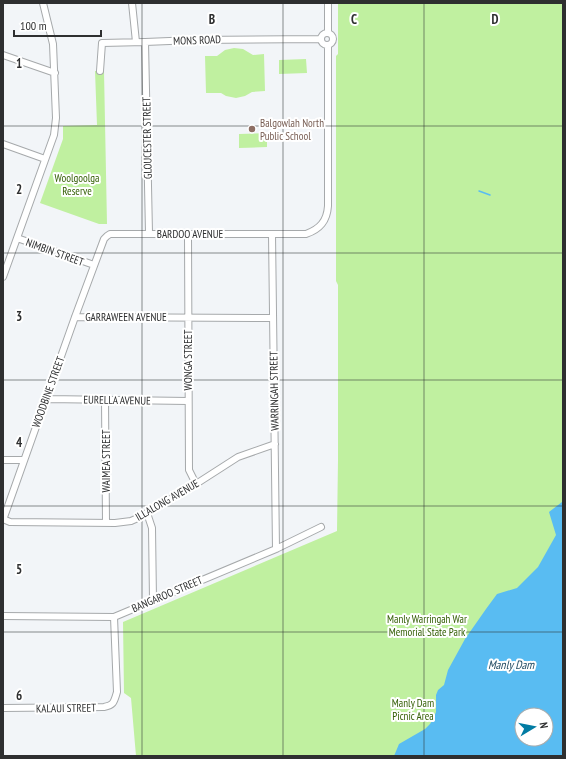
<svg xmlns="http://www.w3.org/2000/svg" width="566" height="759" font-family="'PT Sans Narrow',sans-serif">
<rect width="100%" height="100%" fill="#f2f5f8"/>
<path fill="#c0f0a0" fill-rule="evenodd" d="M338 3H563V756H136L131 698 124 693 123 622 337 531 338 460V285L336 281V56L338 54ZM522 715H546V739H522Z
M234 48 243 49 253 55 264 54 265 91 252 92 245 96 236 98 226 96 221 93H206L205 56H217L225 50Z
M306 59 307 73 279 74V60Z
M95 71H104L107 224H99L40 203 63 139V126L97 125Z
M267 133V147L239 148V134Z"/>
<path fill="#59bcf2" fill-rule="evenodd" d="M562 502H563V756H394L399 744 425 729 430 724 433 719 436 712V695L438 690 444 685 448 670 465 639 486 609 497 594 517 588 538 567 556 535 549 512ZM522 715H546V739H522Z"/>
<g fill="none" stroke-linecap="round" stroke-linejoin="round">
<path stroke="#59bcf2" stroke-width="1.5" d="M479 191 490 195"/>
<defs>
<path id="street" d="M132 3 136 42
M328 3V33
M321 39a6 6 0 1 1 12 0a6 6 0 1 1-12 0Z
M145 42 149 233
M3 55 55 73
M100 71 102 43 145 42 194 40 321 39
M3 144 45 159
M188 234 189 470 196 484
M272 234 276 549
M17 238 94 265
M3 277 54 135 56 118 53 44 43 3
M75 317 273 318
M47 399 188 401
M105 400 106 522
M3 460H23
M147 513 152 528 153 600
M3 519 10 522 115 523 131 521 140 517 196 484 238 457 275 444
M3 520 75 317 104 239 107 236 110 234H306C320 229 327 221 328 206V45
M3 616 114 617 276 549 321 527
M3 708 104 707C114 705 114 702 117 692L114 617"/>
</defs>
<use href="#street" stroke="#a6a9ab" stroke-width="8"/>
<use href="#street" stroke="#fff" stroke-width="6"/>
</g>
<path fill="none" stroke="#2e2f30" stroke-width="1" stroke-opacity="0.55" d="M142 3V756M283 3V756M424 3V756M3 126H563M3 253H563M3 380H563M3 506H563M3 632H563"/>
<circle fill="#8d6e63" stroke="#fff" stroke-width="1.5" cx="252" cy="129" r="4"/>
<g text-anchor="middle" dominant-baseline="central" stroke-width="4" stroke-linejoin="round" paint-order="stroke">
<g font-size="11" fill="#2e2f30" stroke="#fff">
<text transform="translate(197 40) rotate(-2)">MONS ROAD</text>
<text transform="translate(147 138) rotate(-91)">GLOUCESTER STREET</text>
<text x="190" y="234">BARDOO AVENUE</text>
<text transform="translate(55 252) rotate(20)">NIMBIN STREET</text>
<text x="126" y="317">GARRAWEEN AVENUE</text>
<text transform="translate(188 360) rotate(-90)">WONGA STREET</text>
<text transform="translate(274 391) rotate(-91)">WARRINGAH STREET</text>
<text transform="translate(48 392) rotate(-70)">WOODBINE STREET</text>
<text transform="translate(117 400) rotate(1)">EURELLA AVENUE</text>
<text transform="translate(106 461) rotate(-90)">WAIMEA STREET</text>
<text transform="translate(167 500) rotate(-30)">ILLALONG AVENUE</text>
<text transform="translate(167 594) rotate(-23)">BANGAROO STREET</text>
<text transform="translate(66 708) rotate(-1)">KALAUI STREET</text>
</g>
<g font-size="11" fill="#785e54" stroke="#fff" text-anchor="start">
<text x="260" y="123">Balgowlah North<tspan x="260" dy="13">Public School</tspan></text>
</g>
<g font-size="11" fill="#325d03" stroke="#fff">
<text x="77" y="178">Woolgoolga<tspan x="77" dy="13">Reserve</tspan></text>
<text x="427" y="619">Manly Warringah War<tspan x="427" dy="13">Memorial State Park</tspan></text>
<text x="413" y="703">Manly Dam<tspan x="413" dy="13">Picnic Area</tspan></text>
</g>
<g font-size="12" font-style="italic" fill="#275067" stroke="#fff">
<text x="511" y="664">Manly Dam</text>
</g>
</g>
<g font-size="13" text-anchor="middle" font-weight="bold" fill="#2e2f30" stroke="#fff" stroke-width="4" stroke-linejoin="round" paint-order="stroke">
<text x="212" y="24">B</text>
<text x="354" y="24">C</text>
<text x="495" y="24">D</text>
<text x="19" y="68">1</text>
<text x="19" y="194">2</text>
<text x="19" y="321">3</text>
<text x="19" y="447">4</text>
<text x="19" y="574">5</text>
<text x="19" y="700">6</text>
</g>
<rect width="566" height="759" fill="none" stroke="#2e2f30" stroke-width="8"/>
<g transform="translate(534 727) rotate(80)"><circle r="19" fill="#ffffff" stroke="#abacac"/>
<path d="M0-3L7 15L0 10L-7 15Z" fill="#027ca3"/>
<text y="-6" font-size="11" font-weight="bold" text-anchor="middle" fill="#2e2f30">N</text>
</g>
<path d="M14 30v6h87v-6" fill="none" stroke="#2e2f30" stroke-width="2"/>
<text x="20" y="30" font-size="12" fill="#2e2f30" stroke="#ffffff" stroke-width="3" paint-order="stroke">100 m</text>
</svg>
